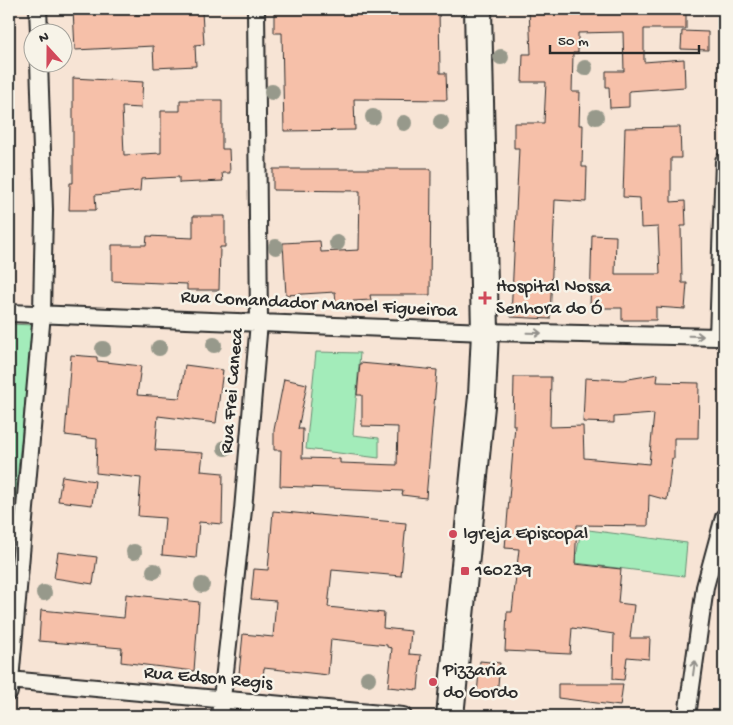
<svg xmlns="http://www.w3.org/2000/svg" width="733" height="725" font-family="'Gochi Hand',sans-serif">
<rect width="100%" height="100%" fill="#f7e4d5"/>
<filter id="ink" filterUnits="userSpaceOnUse"><feTurbulence type="fractalNoise" baseFrequency=".02" numOctaves="2"/><feDisplacementMap in="SourceGraphic" scale="10" xChannelSelector="R" yChannelSelector="G"/><feConvolveMatrix kernelMatrix="1 2 1 2 8 2 1 2 1" color-interpolation-filters="sRGB"/></filter>
<g filter="url(#ink)">
<path fill="#a3ecba" stroke="#678c72" d="M9 324 33 325 9 557Z
M316 352 360 353 353 435 379 438V458L306 449Z
M581 529 687 543 684 576 575 563Z"/>
<path fill="#f6c0a9" stroke="#2b2b2b" d="M73 9H135L136 15 202 12 204 44 195 45 196 66 154 68 153 46 75 50Z
M274 9H439L440 73H446L447 100 354 99 355 130 284 131 282 33H274Z
M529 9H686V29H644V62L684 59 685 87 629 91V107L610 108 609 87H606V71H624L623 32 578 33V53H573L572 92H580L579 125H583L582 167H587L586 202 555 200 550 319 511 317 519 148H514V123H544L546 82H522L523 54H531Z
M682 31 708 32V50L681 49Z
M73 78 143 82 141 108 122 107 124 155 161 153V111H180V100H222V149H229L230 173H222L223 181 179 183V177L141 179 140 191 95 195 96 210H69L70 183H73Z
M680 127 681 158H671V202L685 201 686 226H681L682 283H687L685 309 656 307V320H622V308H590L592 235 616 236 615 274H660L658 227 641 228 640 198 623 197 625 128Z
M273 169H431L430 295H370L371 300 336 302 335 292 286 295 283 243 320 241 321 252 359 250 360 191 273 190Z
M193 216H225V247H220L219 290H187V284L112 281V245H146L147 236 193 238Z
M71 355 97 357V361L141 366 137 395 180 398 185 365 223 370 216 423 158 416 155 450 203 453 201 471 223 473 222 524 199 522 196 558 162 555 165 518 138 516 141 478 96 473 97 439 65 435Z
M360 363 437 370 426 498 402 495 403 491 280 486 281 450H274V430L284 379 307 384 298 429H303L302 458 340 459V463L397 465 398 427 362 426V395H357Z
M658 374 657 382 699 383 698 438H674V459L672 458 667 500 649 495 648 526 577 525 575 564 621 569 618 603 634 605 630 638H650L649 659 627 657 624 680 613 679 614 634 572 628 570 654 505 651 507 612H512L519 549 505 548 515 425H513L514 377H551L550 427 583 426 584 458 649 464 654 414 614 417V423L583 422 585 378 623 380Z
M62 476 95 481 92 505 58 501Z
M273 511 406 523 401 576 332 570 328 607 384 613 383 628 411 631 409 654 421 655 418 690 388 687 392 648 387 647V645L331 639 328 675 264 668 262 686 238 684 243 634 273 637 276 601 251 599 254 569 268 570Z
M58 552 97 557 93 584 54 578Z
M126 594 199 602 194 671 121 662 122 648 39 641 41 610 124 618Z
M480 661 500 663 497 696 477 694Z
M558 684H623L620 706 558 698Z"/>
<g fill="none" stroke-linecap="round" stroke-linejoin="round">
<defs>
<path id="minor" d="M38 9 39 32
M9 313 485 332 718 337
M718 337 724 161
M9 680 403 716
M9 692 42 313 44 210 39 62
M220 716 243 510 259 322 256 9
M687 716 705 587 724 517"/>
<path id="primary" d="M450 716 482 396 485 332 478 9"/>
</defs>
<use href="#minor" stroke="#2b2b2b" stroke-width="20"/>
<use href="#primary" stroke="#2b2b2b" stroke-width="30"/>
<use href="#minor" stroke="#f7f3e8" stroke-width="16"/>
<use href="#primary" stroke="#f7f3e8" stroke-width="26"/>
</g>
<g fill="#97998b">
<circle cx="501" cy="57" r="8"/>
<circle cx="585" cy="68" r="8"/>
<circle cx="272" cy="92" r="8"/>
<circle cx="373" cy="117" r="8"/>
<circle cx="596" cy="117" r="8"/>
<circle cx="441" cy="122" r="8"/>
<circle cx="404" cy="123" r="8"/>
<circle cx="337" cy="243" r="8"/>
<circle cx="276" cy="247" r="8"/>
<circle cx="214" cy="345" r="8"/>
<circle cx="159" cy="348" r="8"/>
<circle cx="103" cy="349" r="8"/>
<circle cx="225" cy="448" r="8"/>
<circle cx="134" cy="552" r="8"/>
<circle cx="154" cy="571" r="8"/>
<circle cx="202" cy="585" r="8"/>
<circle cx="44" cy="593" r="8"/>
<circle cx="368" cy="678" r="8"/>
</g>
<defs><path id="oneway-shaft" d="M-6 0H5M1.5-3L5.5 0L1.5 3" fill="none" stroke-width="1.6" stroke-linecap="round" stroke-linejoin="round" transform="scale(1.25)"/></defs>
<g stroke="#918f8a">
<use href="#oneway-shaft" transform="translate(534 333) rotate(1)"/>
<use href="#oneway-shaft" transform="translate(696 336) rotate(1)"/>
<use href="#oneway-shaft" transform="translate(694 668) rotate(-82)"/>
</g>
</g>
<g fill="#d1495b" stroke="#f7f3e8" stroke-width="2">
<path d="M482.5 290.5h5v5h5v5h-5v5h-5v-5h-5v-5h5z"/>
<circle cx="453" cy="534" r="5"/>
<rect x="460" y="566" width="10" height="10" rx="2.5"/>
<circle cx="433" cy="682" r="5"/>
</g>
<g text-anchor="middle" dominant-baseline="central" stroke-width="5" stroke-linejoin="round" paint-order="stroke">
<g font-size="19" fill="#2b2b2b" stroke="#f7f3e8" text-anchor="start">
<text x="496" y="287">Hospital Nossa<tspan x="496" dy="22">Senhora do Ó</tspan></text>
<text x="463" y="534">Igreja Episcopal</text>
<text x="475" y="571">160239</text>
<text x="443" y="671">Pizzaria<tspan x="443" dy="22">do Gordo</tspan></text>
</g>
<g font-size="19" fill="#2b2b2b" stroke="#f7f3e8">
<text transform="translate(319 305) rotate(3)">Rua Comandador Manoel Figueiroa</text>
<text transform="translate(233 391) rotate(-85)">Rua Frei Caneca</text>
<text transform="translate(208 679) rotate(5)">Rua Edson Regis</text>
</g>
</g>
<rect width="733" height="725" fill="none" stroke="#f7f3e8" stroke-width="30"/>
<rect x="15" y="15" width="703" height="695" fill="none" stroke="#2b2b2b" stroke-width="2" filter="url(#ink)"/>
<g transform="translate(48 48) rotate(339)"><circle r="24" fill="#f7f3e8" stroke="#a5a39c"/>
<path d="M0-4L9 19L0 12L-9 19Z" fill="#d1495b"/>
<text y="-8" font-size="14" font-weight="bold" text-anchor="middle" fill="#2b2b2b">N</text>
</g>
<path d="M550 45v8h149v-8" fill="none" stroke="#2b2b2b" stroke-width="2.5"/>
<text x="558" y="45" font-size="15" fill="#2b2b2b" stroke="#f7f3e8" stroke-width="4" paint-order="stroke">50 m</text>
</svg>
